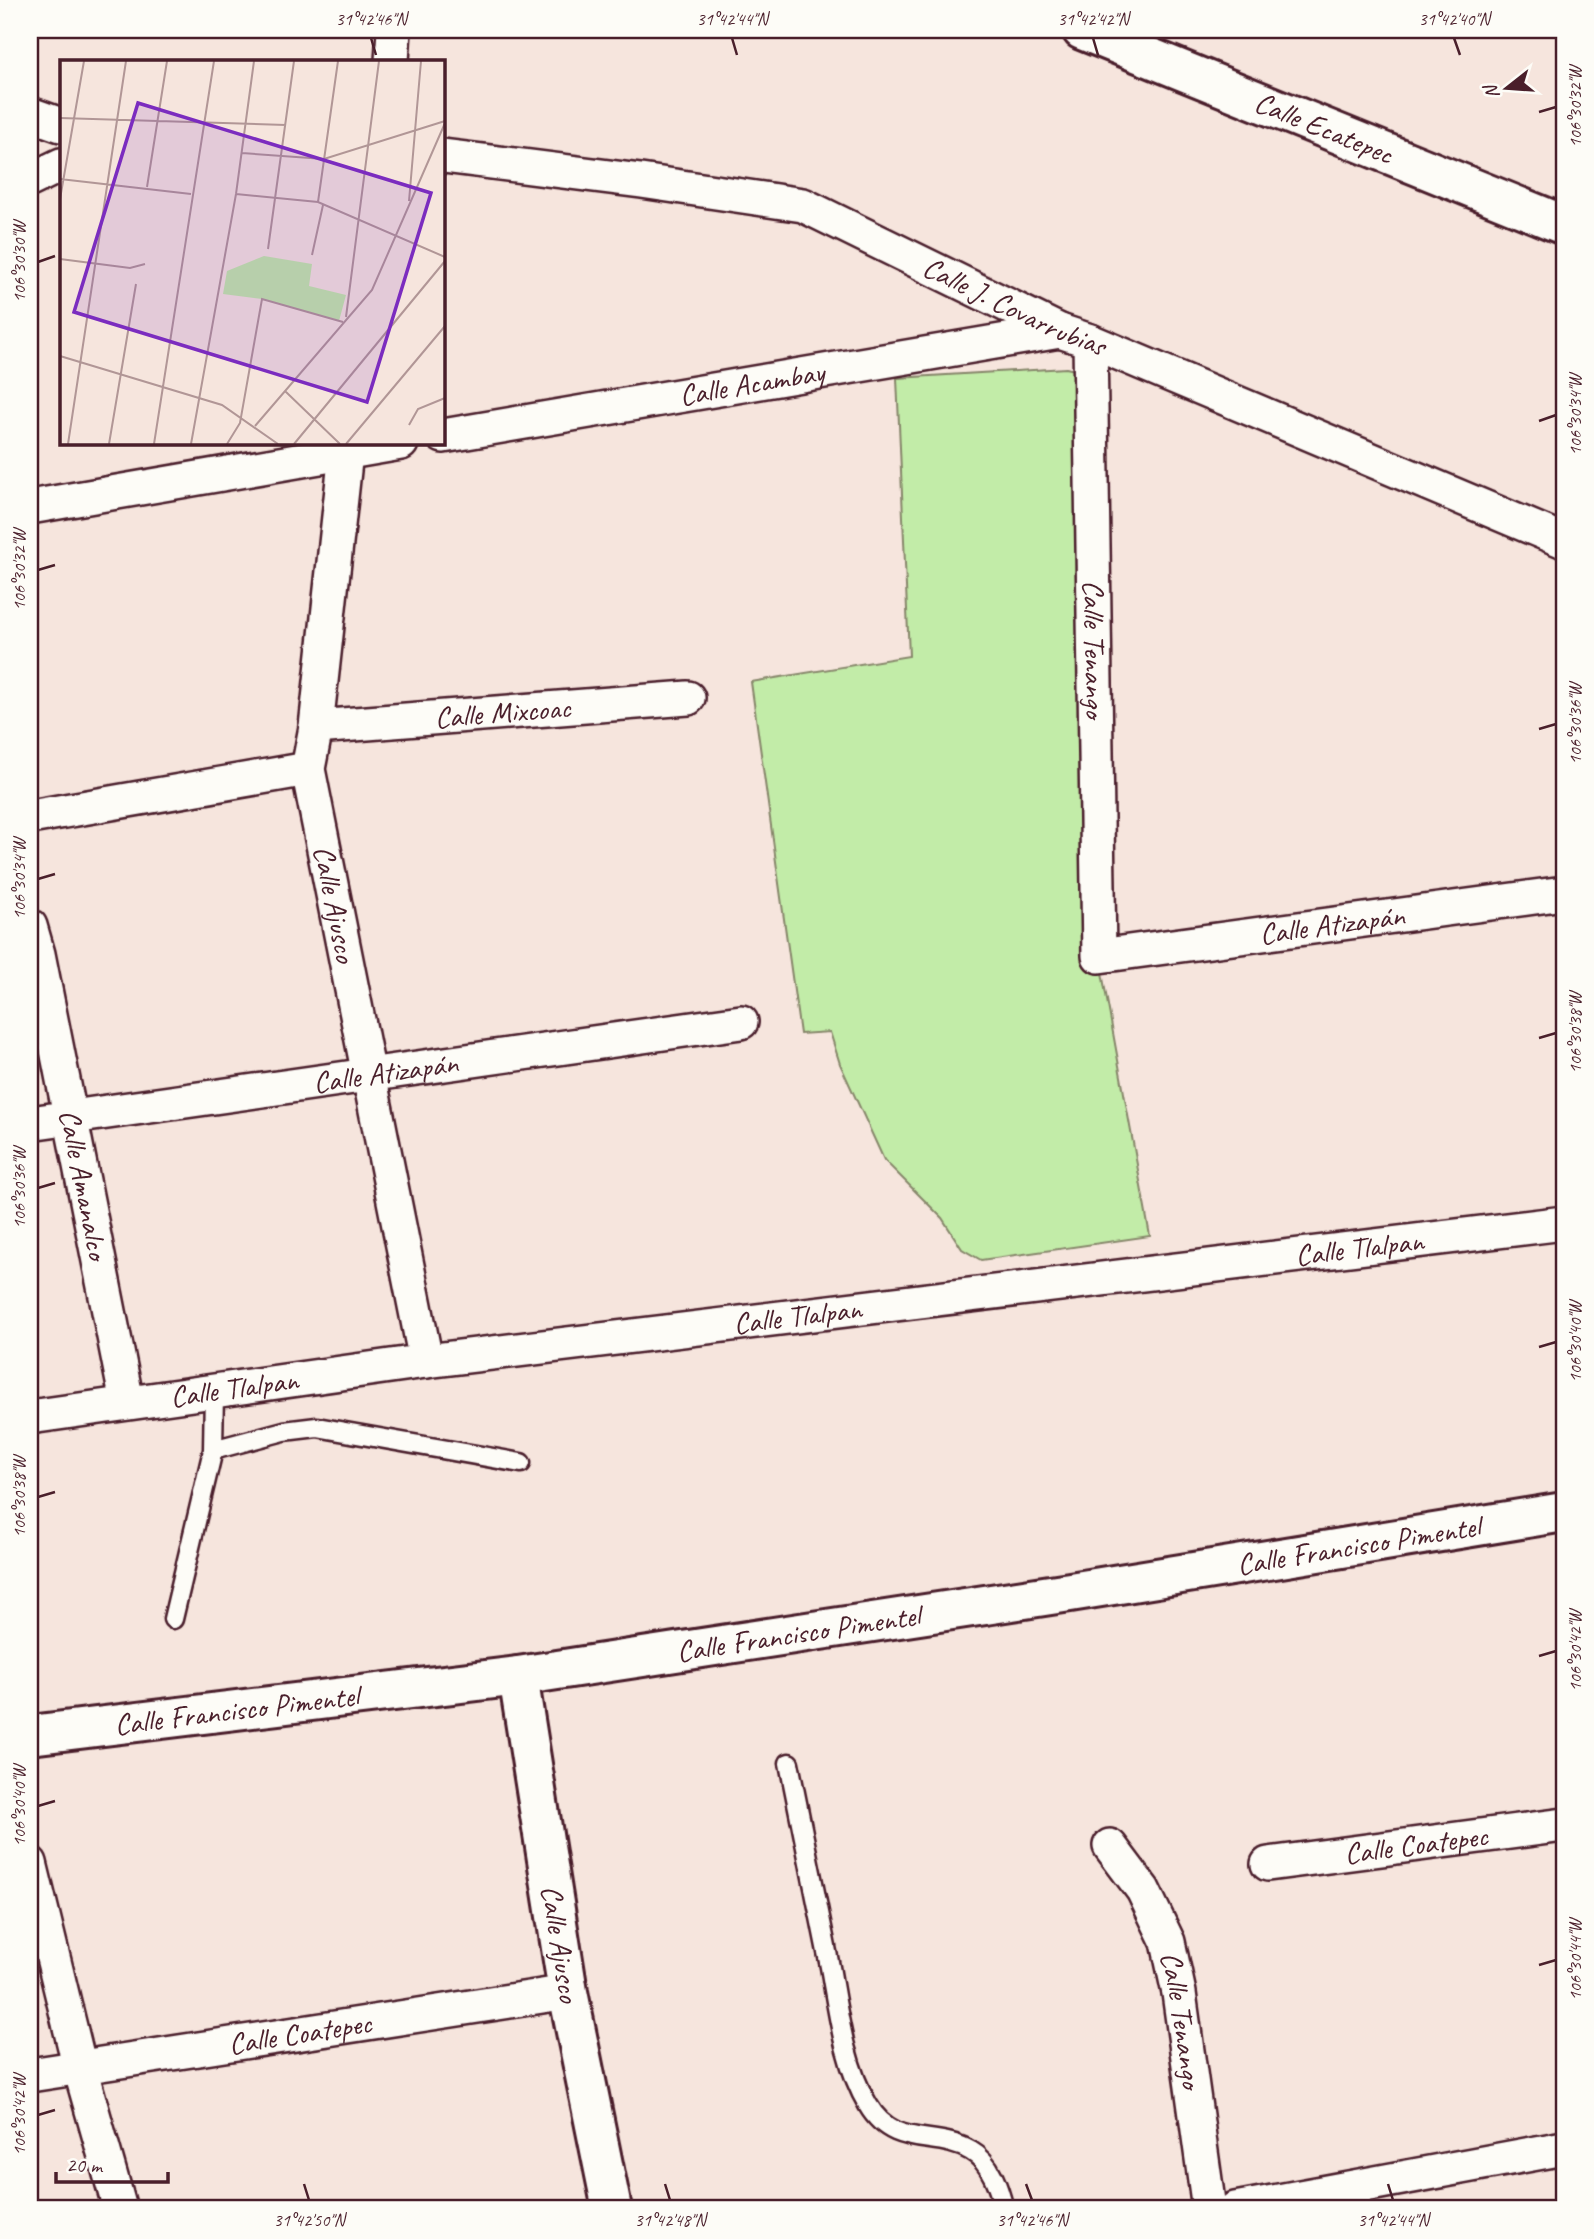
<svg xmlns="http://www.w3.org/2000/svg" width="1594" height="2239" font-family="Caveat,sans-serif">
<rect width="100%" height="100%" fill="#f6e5dd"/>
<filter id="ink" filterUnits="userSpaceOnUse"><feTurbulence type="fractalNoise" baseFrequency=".0143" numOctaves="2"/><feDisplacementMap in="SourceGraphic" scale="14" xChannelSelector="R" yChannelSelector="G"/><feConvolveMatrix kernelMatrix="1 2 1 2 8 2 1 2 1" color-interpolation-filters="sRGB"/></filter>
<g filter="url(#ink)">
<path fill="#c2eca8" stroke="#86866a" stroke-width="2" d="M1066 368 1088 373 1099 956 1150 1236 981 1260 962 1249 942 1218 884 1160 840 1064 830 1032 800 1034 751 682 909 656 897 378Z"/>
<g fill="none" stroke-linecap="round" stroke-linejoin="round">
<defs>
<path id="service" d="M213 1450 284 1431 317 1427 521 1463
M173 1619 213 1450 214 1390
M789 1763C803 1831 816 1899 830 1967 838 2011 844 2065 868 2105 894 2150 936 2130 971 2151 991 2162 999 2189 1004 2209"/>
<g id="minor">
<path d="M392 61 394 30"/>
<path d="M30 114 61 125"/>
<path id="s1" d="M443 156 641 181 803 205 1060 331 1090 341 1564 541"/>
<path d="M30 180 61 165"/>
<path id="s2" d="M1090 341 1099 956 1564 893"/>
<path id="s3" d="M443 436 1060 331"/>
<path id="s4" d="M347 443 316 727 308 769 426 1361"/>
<path d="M30 507 401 443"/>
<path id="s5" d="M316 727 688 698"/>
<path d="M30 817 308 769"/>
<path id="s6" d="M30 926 38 954 127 1402"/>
<path id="s7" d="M30 1123 741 1022"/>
<path id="s8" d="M30 1417 426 1361 1564 1223"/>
<path id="s9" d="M1110 1846 1143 1890 1168 1942 1179 1993 1209 2209"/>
<path d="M30 1863 80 2068 120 2209"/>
<path id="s10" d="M1268 1864 1564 1825"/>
<path id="s11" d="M30 2075 568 1992"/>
<path d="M1235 2209 1564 2148"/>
</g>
<g id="tertiary">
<path id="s12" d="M1082 30 1564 225"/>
<path id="s13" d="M518 1676 568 1992 612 2209"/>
</g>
<g id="secondary">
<path id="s14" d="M30 1735 518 1676 1070 1592 1564 1512"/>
</g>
</defs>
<use href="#service" stroke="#4a1f2b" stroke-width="23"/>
<use href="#minor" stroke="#4a1f2b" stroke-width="38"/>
<use href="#tertiary" stroke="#4a1f2b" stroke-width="44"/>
<use href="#secondary" stroke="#4a1f2b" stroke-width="44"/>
<use href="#service" stroke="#fdfcf7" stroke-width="18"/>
<use href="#minor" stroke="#fdfcf7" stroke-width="33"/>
<use href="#tertiary" stroke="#fdfcf7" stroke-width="38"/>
<use href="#secondary" stroke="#fdfcf7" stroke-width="38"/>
</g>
</g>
<path fill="none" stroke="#4a1f2b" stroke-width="2.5" d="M371 38 376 55M732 38 737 55M1093 38 1098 55M1454 38 1460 55M1539 112 1556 107M38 262 55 256M1539 421 1556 415M38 570 55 565M1539 729 1556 724M38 879 55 874M1539 1038 1556 1033M38 1188 55 1183M1539 1347 1556 1342M38 1497 55 1492M1539 1656 1556 1651M38 1806 55 1801M1539 1965 1556 1960M38 2115 55 2110M304 2184 309 2200M665 2184 670 2200M1026 2184 1032 2200M1388 2184 1393 2200"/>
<g text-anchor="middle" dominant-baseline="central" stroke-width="5" stroke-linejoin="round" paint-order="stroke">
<g font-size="30" fill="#4a1f2b" stroke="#fdfcf7">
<text stroke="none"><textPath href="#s12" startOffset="261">Calle Ecatepec</textPath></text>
<text stroke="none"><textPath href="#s1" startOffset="598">Calle J. Covarrubias</textPath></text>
<text stroke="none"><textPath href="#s3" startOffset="313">Calle Acambay</textPath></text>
<text stroke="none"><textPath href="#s2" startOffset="308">Calle Tenango</textPath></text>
<text stroke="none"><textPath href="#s5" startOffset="187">Calle Mixcoac</textPath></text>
<text stroke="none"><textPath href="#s4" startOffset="466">Calle Ajusco</textPath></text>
<text stroke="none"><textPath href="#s2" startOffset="850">Calle Atizapán</textPath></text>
<text stroke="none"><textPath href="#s7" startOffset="359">Calle Atizapán</textPath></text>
<text stroke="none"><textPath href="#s6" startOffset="264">Calle Amanalco</textPath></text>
<text stroke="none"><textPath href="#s8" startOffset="1340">Calle Tlalpan</textPath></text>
<text stroke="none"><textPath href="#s8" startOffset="774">Calle Tlalpan</textPath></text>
<text stroke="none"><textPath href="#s8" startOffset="206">Calle Tlalpan</textPath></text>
<text stroke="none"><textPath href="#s14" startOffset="1342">Calle Francisco Pimentel</textPath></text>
<text stroke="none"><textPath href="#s14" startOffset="775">Calle Francisco Pimentel</textPath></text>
<text stroke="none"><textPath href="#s14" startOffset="208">Calle Francisco Pimentel</textPath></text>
<text stroke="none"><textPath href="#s10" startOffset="149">Calle Coatepec</textPath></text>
<text stroke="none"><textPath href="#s13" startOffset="271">Calle Ajusco</textPath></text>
<text stroke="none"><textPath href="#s9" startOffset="192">Calle Tenango</textPath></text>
<text stroke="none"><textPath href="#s11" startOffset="273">Calle Coatepec</textPath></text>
</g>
</g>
<g transform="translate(60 60)">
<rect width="385" height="385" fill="#f6e5dd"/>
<path d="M204 196 252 204 249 226 286 235 279 261 202 239 163 234 167 211Z" fill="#c2eca8"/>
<path fill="none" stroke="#b19696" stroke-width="2" d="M0 58 226 65M182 93 264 99 385 61M0 119 131 134M87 127 107 1M176 134 258 142 385 197M0 139 24 1M349 141 361 1M258 142 278 1M208 189 234 1M252 195 263 145M0 199 70 208 85 204M286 257 319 1M0 296 162 345 218 384M225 331 280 384M349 365 358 349 385 338M195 366 312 230 385 63M8 384 66 1M49 384 76 224M94 384 154 1M131 384 176 134 194 1M167 384 180 363 202 239 283 262M234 384 385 201M286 384 385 266"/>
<path fill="#7b2cbf" fill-opacity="0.15" stroke="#7b2cbf" stroke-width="3.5" d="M78 43 371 133 307 342 14 252Z"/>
<rect width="385" height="385" fill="none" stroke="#4a1f2b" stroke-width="3.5"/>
</g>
<rect width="1594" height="2239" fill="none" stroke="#fdfcf7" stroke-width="77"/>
<g transform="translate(1507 88) rotate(253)" stroke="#fdfcf7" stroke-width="5" paint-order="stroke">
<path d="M0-5L12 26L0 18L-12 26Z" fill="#4a1f2b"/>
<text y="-10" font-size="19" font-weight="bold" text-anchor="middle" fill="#4a1f2b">N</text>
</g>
<path d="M56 2172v10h112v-10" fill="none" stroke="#4a1f2b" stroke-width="3.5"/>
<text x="66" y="2172" font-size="21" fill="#4a1f2b" stroke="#fdfcf7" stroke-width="5" paint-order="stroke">20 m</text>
<rect x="38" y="38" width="1518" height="2162" fill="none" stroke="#4a1f2b" stroke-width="2.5"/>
<g font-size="18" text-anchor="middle" fill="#4a1f2b">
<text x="371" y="25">31°42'46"N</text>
<text x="732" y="25">31°42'44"N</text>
<text x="1093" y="25">31°42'42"N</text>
<text x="1454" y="25">31°42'40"N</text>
<text transform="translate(1575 107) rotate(-90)" y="6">106°30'32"W</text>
<text transform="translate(19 262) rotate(-90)" y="6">106°30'30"W</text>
<text transform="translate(1575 415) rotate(-90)" y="6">106°30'34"W</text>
<text transform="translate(19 570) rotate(-90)" y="6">106°30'32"W</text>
<text transform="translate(1575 724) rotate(-90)" y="6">106°30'36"W</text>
<text transform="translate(19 879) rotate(-90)" y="6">106°30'34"W</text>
<text transform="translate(1575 1033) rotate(-90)" y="6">106°30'38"W</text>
<text transform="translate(19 1188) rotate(-90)" y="6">106°30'36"W</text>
<text transform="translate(1575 1342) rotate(-90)" y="6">106°30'40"W</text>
<text transform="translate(19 1497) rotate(-90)" y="6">106°30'38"W</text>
<text transform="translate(1575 1651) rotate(-90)" y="6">106°30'42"W</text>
<text transform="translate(19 1806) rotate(-90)" y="6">106°30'40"W</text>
<text transform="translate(1575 1960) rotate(-90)" y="6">106°30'44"W</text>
<text transform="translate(19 2115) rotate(-90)" y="6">106°30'42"W</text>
<text x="309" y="2226">31°42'50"N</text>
<text x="670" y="2226">31°42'48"N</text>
<text x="1032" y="2226">31°42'46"N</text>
<text x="1393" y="2226">31°42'44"N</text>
</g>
</svg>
